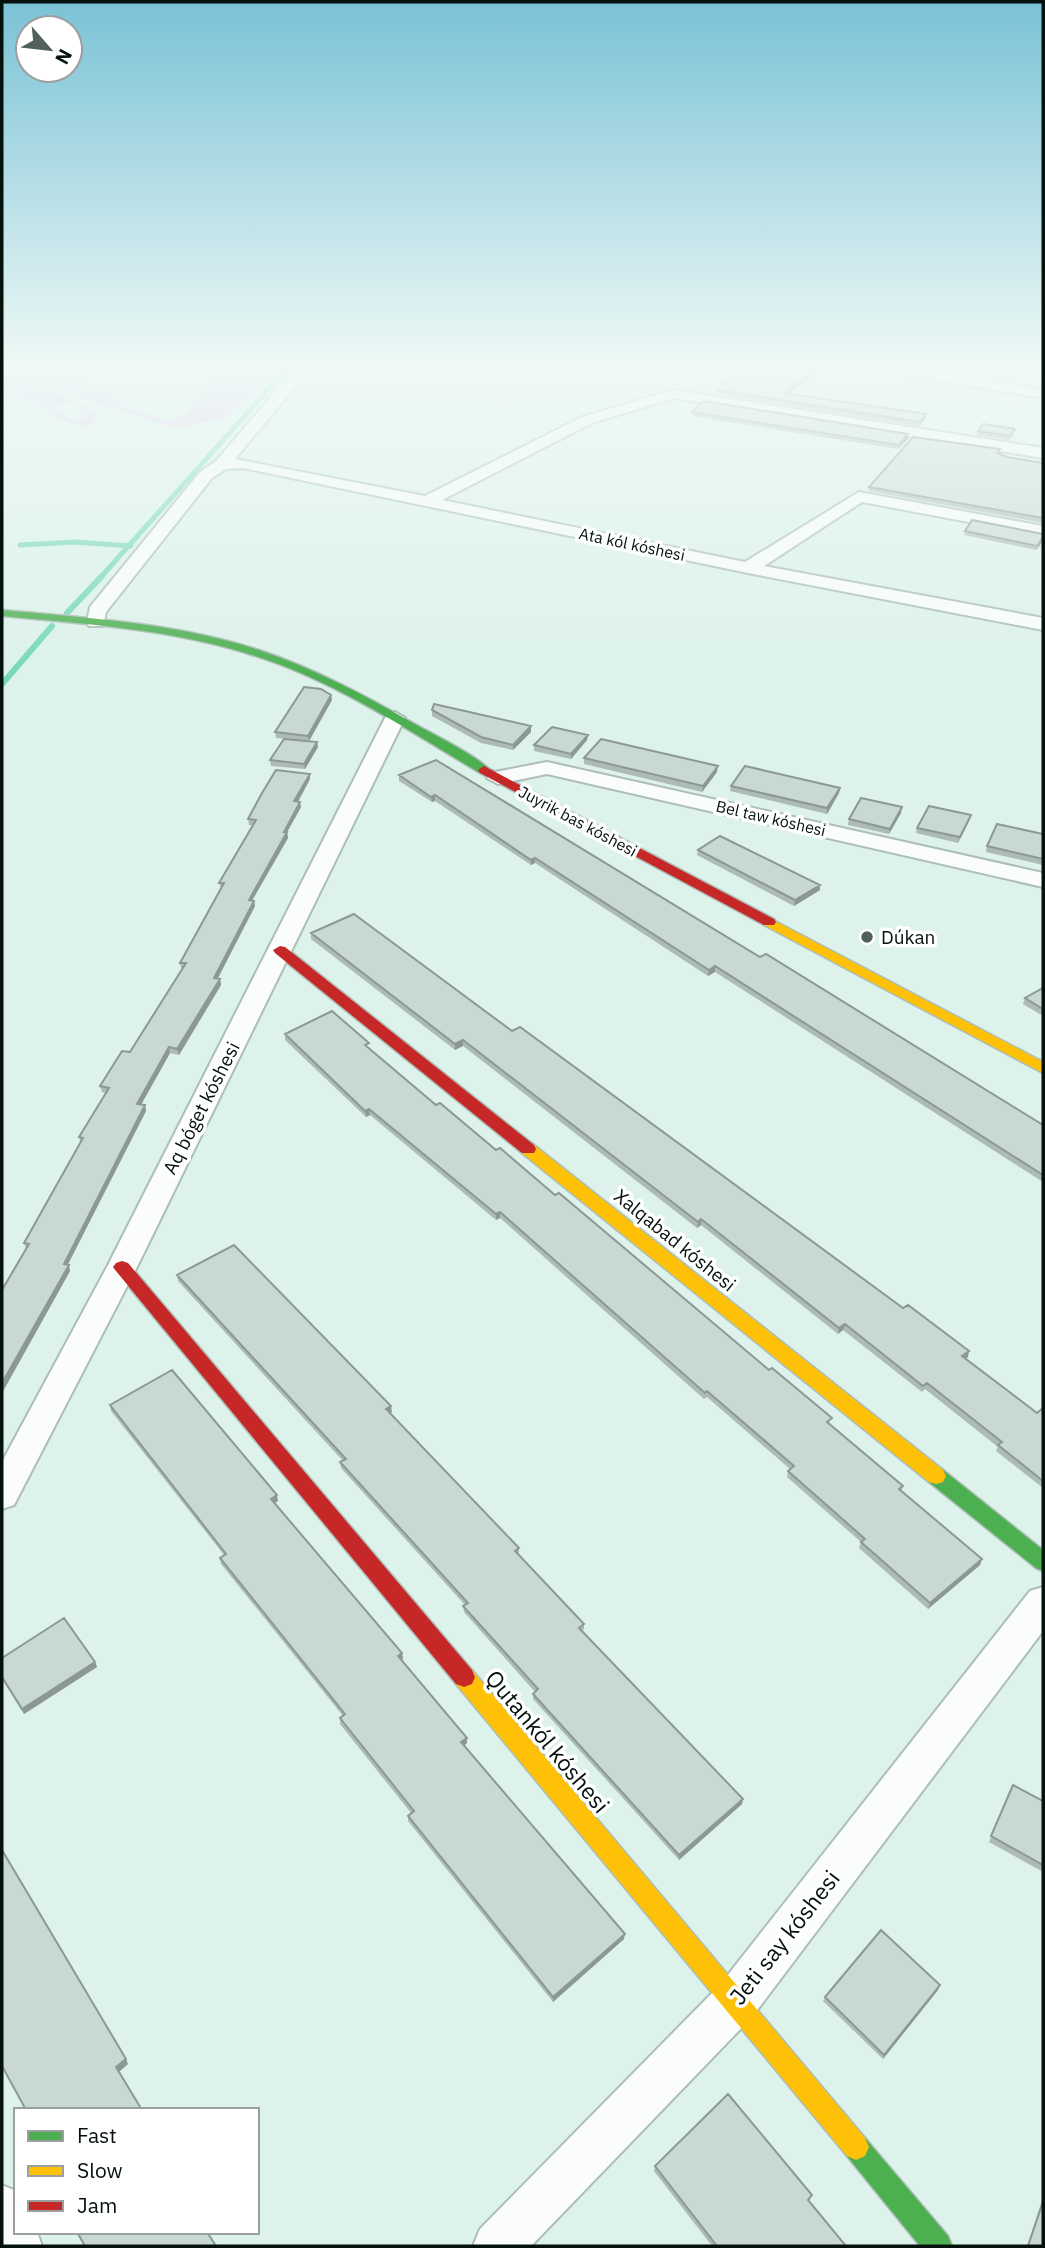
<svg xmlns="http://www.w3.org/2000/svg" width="1045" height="2248" font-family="'IBM Plex Sans',sans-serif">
<rect width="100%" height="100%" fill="#dcf2ea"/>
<path fill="#e2c8ef" d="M86 364H97L79 378 90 386 116 396 119 405 171 421 187 413 221 368 230 364H276L255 393 225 419 173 428 36 382 34 374C50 364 70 375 86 364Z
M2 371C18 372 23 380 37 386 50 392 62 393 74 401L57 406 74 422 83 419 84 414 75 408 79 403 100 416 86 428 57 419 32 399 2 393Z"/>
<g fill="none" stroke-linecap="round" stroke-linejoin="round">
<path stroke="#76d7ba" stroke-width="5" d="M1028 364 1043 367
M20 545 75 542 131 546
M100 578 291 364"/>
<path stroke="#76d7ba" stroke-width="6" d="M67 613 102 576
M2 684 52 626"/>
<defs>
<path id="street" d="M299 364H314L235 459 425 496 582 417 673 390 1043 448V458L674 398 592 423 442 500 745 562 859 492 1043 526V536L862 502 764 566 1043 618V630L748 573 243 468 226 469 212 478 106 612 103 626H89L87 622 90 607 200 472 216 461Z
M859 364H892L1043 390V398L866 368Z
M395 712 405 718 137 1267 14 1505 2 1509V1462L107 1267 385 718Z
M547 762 1043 873V887L547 774 498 784 487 778 490 773Z
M1043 1587V1631L752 2017 531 2246H473L480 2229 720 1985 1030 1591Z
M2 2185 16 2191V2232H37L42 2246H2Z"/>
<path id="fast" d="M2 610C88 618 177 623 259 650 313 668 364 695 413 723 434 735 474 754 490 770L484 774 480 773C406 729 332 679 249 654 169 629 85 624 2 616Z
M936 1468 943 1470 1043 1550V1571L1036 1568 929 1482 926 1476 929 1470Z
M856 2134 865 2138 948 2236 952 2246H920L847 2156 843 2147 847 2138Z"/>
<path id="slow" d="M769 918 1043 1062V1073L764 925 762 922Z
M528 1144 534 1145 943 1470 946 1476 943 1482 936 1484 929 1482 522 1153 520 1149 522 1145Z
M464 1667 472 1670 865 2138 869 2147 865 2156 856 2160 847 2156 456 1684 453 1677 456 1670Z"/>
<path id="jam" d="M484 766 774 919 776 922 774 925H764L480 773 478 770Z
M280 946 285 947 534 1145 536 1149 534 1153H522L275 953 273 950Z
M122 1261 128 1263 472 1670 475 1677 472 1684 464 1687 456 1684 116 1271 113 1267 116 1263Z"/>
</defs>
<use href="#street" stroke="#acbeb7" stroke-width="4"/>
<use href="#fast" stroke="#acbeb7" stroke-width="3"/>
<use href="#slow" stroke="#acbeb7" stroke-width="3"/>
<use href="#jam" stroke="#acbeb7" stroke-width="3"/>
<use href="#street" fill="#fafdfc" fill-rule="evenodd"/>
<use href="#fast" fill="#4caf50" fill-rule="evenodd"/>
<use href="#slow" fill="#ffc107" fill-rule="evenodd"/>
<use href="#jam" fill="#c62828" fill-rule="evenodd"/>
</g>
<path fill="#acbbb5" d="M747 364H829L788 394 926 414 925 419 919 426 717 394V390Z
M692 412 908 434V439L898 449 692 416Z
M978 431 1014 434 1009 440 977 435Z
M999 454 1007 457 1043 463V523L869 491V487Z
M965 531 1041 545 1036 550 964 535Z
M331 695 332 700 309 741 276 738 275 732Z
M432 710 531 732 513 750 481 743 432 716Z
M588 735 587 740 571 759 534 751V745Z
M317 742 318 747 305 769 271 766 270 760Z
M584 758 717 772 702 792 584 764Z
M310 774V779L298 802 301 807 287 832 288 838 252 900 254 901 255 906 217 979H220L221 985 179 1055 170 1053 141 1105H145L146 1111 68 1264 70 1271 2 1393V1290L26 1249 24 1243 80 1142 79 1137 106 1093 102 1092 100 1086 130 1052 183 969 181 968 180 963 221 888 219 883 253 825H249L248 819Z
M399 775 760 957 1043 1125V1182L715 972 708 976 535 863 531 865 435 801 432 802 399 781Z
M731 786 840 788 839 793 827 814 730 791Z
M901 813 889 834 848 825 849 819Z
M969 821 958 843 916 833 917 828Z
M1043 834V865L986 852 987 846Z
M698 850 820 890 794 906 697 855Z
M311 933 512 1031 968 1357 965 1359 1037 1413 1043 1408V1488L996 1451 998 1447 925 1389 922 1392 843 1330 838 1334 701 1225 697 1228 463 1046 455 1050 311 939Z
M1043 988V1016L1023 1004 1025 998Z
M285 1034 436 1105 496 1150 831 1424 830 1425 903 1486 901 1492 982 1559 980 1565 928 1609 859 1548 861 1542 787 1477 788 1471 790 1469 707 1397 704 1399 500 1218 496 1220 370 1115 366 1117 285 1040Z
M177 1275 392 1412 390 1413 519 1548V1554L518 1555 584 1624V1629L582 1631 742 1804 679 1860 533 1699V1694L535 1692 464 1612 463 1606 465 1605 341 1468 340 1462 343 1461 178 1281Z
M110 1405 278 1501 275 1503 402 1653 403 1659 401 1660 467 1743 464 1746 624 1939 553 2002 408 1821V1816L411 1813 340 1724V1718L343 1716 221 1564 220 1558 224 1555 111 1411Z
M2 1658 95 1662 97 1667 24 1714 2 1679Z
M1013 1785 1043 1801V1872L989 1842Z
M938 1990 883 2059 823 2001 825 1997Z
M655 2166 812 2195 809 2201 846 2246H712L654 2171Z
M1043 2197V2246H1027Z"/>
<path fill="#8c9893" d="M824 364H829L783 398 784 393Z
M926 414 925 419 919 426 920 422Z
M908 434V439L898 449 899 445Z
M1043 537V541L1036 550 1037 546Z
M331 695 332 700 309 741 308 736Z
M531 726V732L513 750V745Z
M588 735 587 740 571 759V754Z
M317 742 318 747 305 769 304 764Z
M718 766 717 772 702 792 703 786Z
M310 774V779L295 807 294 801Z
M840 788 839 793 827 814V808Z
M435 795V801L432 802 431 797Z
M300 802 301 807 287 832 288 838 249 906V900Z
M902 807 901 813 889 834 890 829Z
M971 815 969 821 958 843 960 837Z
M535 858V863L531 865V860Z
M820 885V890L794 906 795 900Z
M254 901 255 906 215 984 214 978Z
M715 966V972L708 976 709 970Z
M220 979 221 985 179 1055 177 1049Z
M463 1040V1046L455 1050V1044Z
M169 1047 170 1053 138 1110 137 1104Z
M145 1105 146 1111 65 1270 64 1264Z
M369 1109 370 1115 366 1117 365 1111Z
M500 1212V1218L496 1220V1214Z
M701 1219V1225L697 1228 698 1222Z
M69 1265 70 1271 2 1393V1383Z
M845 1324 843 1330 838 1334 839 1328Z
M969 1351 968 1357 961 1362 962 1356Z
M391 1406 392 1412 386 1415V1409Z
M277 1495 278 1501 272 1505 271 1499Z
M982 1559 980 1565 928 1609 930 1603Z
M402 1653 403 1659 398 1662V1656Z
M95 1662 97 1667 24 1714 22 1709Z
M467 1738V1743L461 1748V1742Z
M743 1799 742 1804 679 1860V1855Z
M625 1934 624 1939 553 2002V1997Z
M940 1985 938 1990 883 2059 884 2055Z
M126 2059 128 2064 119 2072 116 2067Z"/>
<path fill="#c8d9d2" stroke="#8c9893" stroke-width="2" d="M747 364H824L784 393 926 414 920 422 717 390Z
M704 401 908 434 899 445 692 412Z
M983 424 1015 429 1010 436 978 431Z
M913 437 1000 449 997 453 1007 457 1043 463V518L869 487Z
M972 520 1043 534V537L1037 546 965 531Z
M304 687 321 689 331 695 308 736 275 732Z
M434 704 531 726 513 745 481 737 432 710Z
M552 727 588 735 571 754 534 745Z
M284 739 317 742 304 764 270 760Z
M601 739 718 766 703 786 584 758Z
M436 760 760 957 766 954 1043 1125V1175L715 966 709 970 535 858 531 860 435 795 431 797 399 775Z
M745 766 840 788 827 808 731 786Z
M276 770 310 774 294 801 300 802 284 832H287L249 900 254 901 214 978 220 979 177 1049 169 1047 137 1104 145 1105 64 1264 69 1265 2 1383V1290L29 1244 24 1243 83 1138 79 1137 109 1088 100 1086 122 1051 130 1052 186 963H180L224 883H219L256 820 248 819 262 793Z
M861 798 902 807 890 829 849 819Z
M929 806 971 815 960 837 917 828Z
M997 824 1043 834V859L987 846Z
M720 836 820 885 795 900 698 850Z
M354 914 512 1031 520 1027 903 1308 908 1305 969 1351 962 1356 1037 1413 1043 1408V1481L998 1445 1002 1442 927 1383 923 1386 845 1324 839 1328 701 1219 698 1222 463 1040 455 1044 311 933Z
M1043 988V1009L1025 998Z
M332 1011 369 1043 365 1045 436 1105 440 1103 496 1150 500 1148 555 1195 559 1193 769 1370 772 1368 832 1418 827 1422 903 1486 899 1489 982 1559 930 1603 861 1542 865 1539 788 1471 794 1466 707 1391 705 1393 500 1212 496 1214 369 1109 365 1111 285 1034Z
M234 1245 391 1406 386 1409 519 1548 515 1551 584 1624 579 1628 743 1799 679 1855 533 1694 538 1689 463 1606 468 1603 340 1462 346 1459 177 1275Z
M172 1370 277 1495 271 1499 402 1653 398 1656 467 1738 461 1742 625 1934 553 1997 408 1816 414 1811 340 1718 345 1714 220 1558 226 1554 110 1405Z
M64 1618 95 1662 22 1709 2 1677V1658Z
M1013 1785 1043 1801V1865L991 1836Z
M2 1850 126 2059 116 2067 142 2110H26L2 2066Z
M881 1930 940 1985 884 2055 825 1997Z
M728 2094 812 2195 808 2200 846 2246H717L655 2166Z
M1043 2202V2246H1028Z
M77 2232H207L216 2246H85Z"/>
<linearGradient id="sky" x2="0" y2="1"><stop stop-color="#7ac2d6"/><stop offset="0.54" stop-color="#eff9f6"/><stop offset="1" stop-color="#eff9f6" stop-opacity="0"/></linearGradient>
<rect width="1045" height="679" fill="url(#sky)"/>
<circle fill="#50605a" stroke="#fff" stroke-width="2.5" cx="867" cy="937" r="7"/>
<g text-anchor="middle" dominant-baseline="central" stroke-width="7" stroke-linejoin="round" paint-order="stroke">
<g font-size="16" fill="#04110c" stroke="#fff">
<text transform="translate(632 544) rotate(12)">Ata kól kóshesi</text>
<text transform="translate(771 818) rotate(13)">Bel taw kóshesi</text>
<text transform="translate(578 821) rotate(28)">Juyrik bas kóshesi</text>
</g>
<g font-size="19" fill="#04110c" stroke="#fff" text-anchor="start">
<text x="881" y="937">Dúkan</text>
</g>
<g font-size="19" fill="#04110c" stroke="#fff">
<text transform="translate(201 1108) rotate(-63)">Aq bóget kóshesi</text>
<text transform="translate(675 1240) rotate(39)">Xalqabad kóshesi</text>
</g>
<g font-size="23" fill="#04110c" stroke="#fff">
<text transform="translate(548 1741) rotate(50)">Qutankól kóshesi</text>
<text transform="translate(784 1937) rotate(-52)">Jeti say kóshesi</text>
</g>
</g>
<rect width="1045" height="2248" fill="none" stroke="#04110c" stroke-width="7"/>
<rect x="14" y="2108" width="245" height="126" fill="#ffffff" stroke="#9ba09e" stroke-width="2"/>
<rect x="28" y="2131" width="35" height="10" fill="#4caf50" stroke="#9ba09e" stroke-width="2"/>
<text x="77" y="2143" font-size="21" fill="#04110c">Fast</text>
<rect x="28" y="2166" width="35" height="10" fill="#ffc107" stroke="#9ba09e" stroke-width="2"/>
<text x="77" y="2178" font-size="21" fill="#04110c">Slow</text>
<rect x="28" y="2201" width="35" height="10" fill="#c62828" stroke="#9ba09e" stroke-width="2"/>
<text x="77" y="2213" font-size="21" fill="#04110c">Jam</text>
<g transform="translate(49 49) rotate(118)"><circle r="33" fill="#ffffff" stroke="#9ba09e" stroke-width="2"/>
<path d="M0-5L12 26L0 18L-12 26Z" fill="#50605a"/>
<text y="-10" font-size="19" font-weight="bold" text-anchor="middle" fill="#04110c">N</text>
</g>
</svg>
